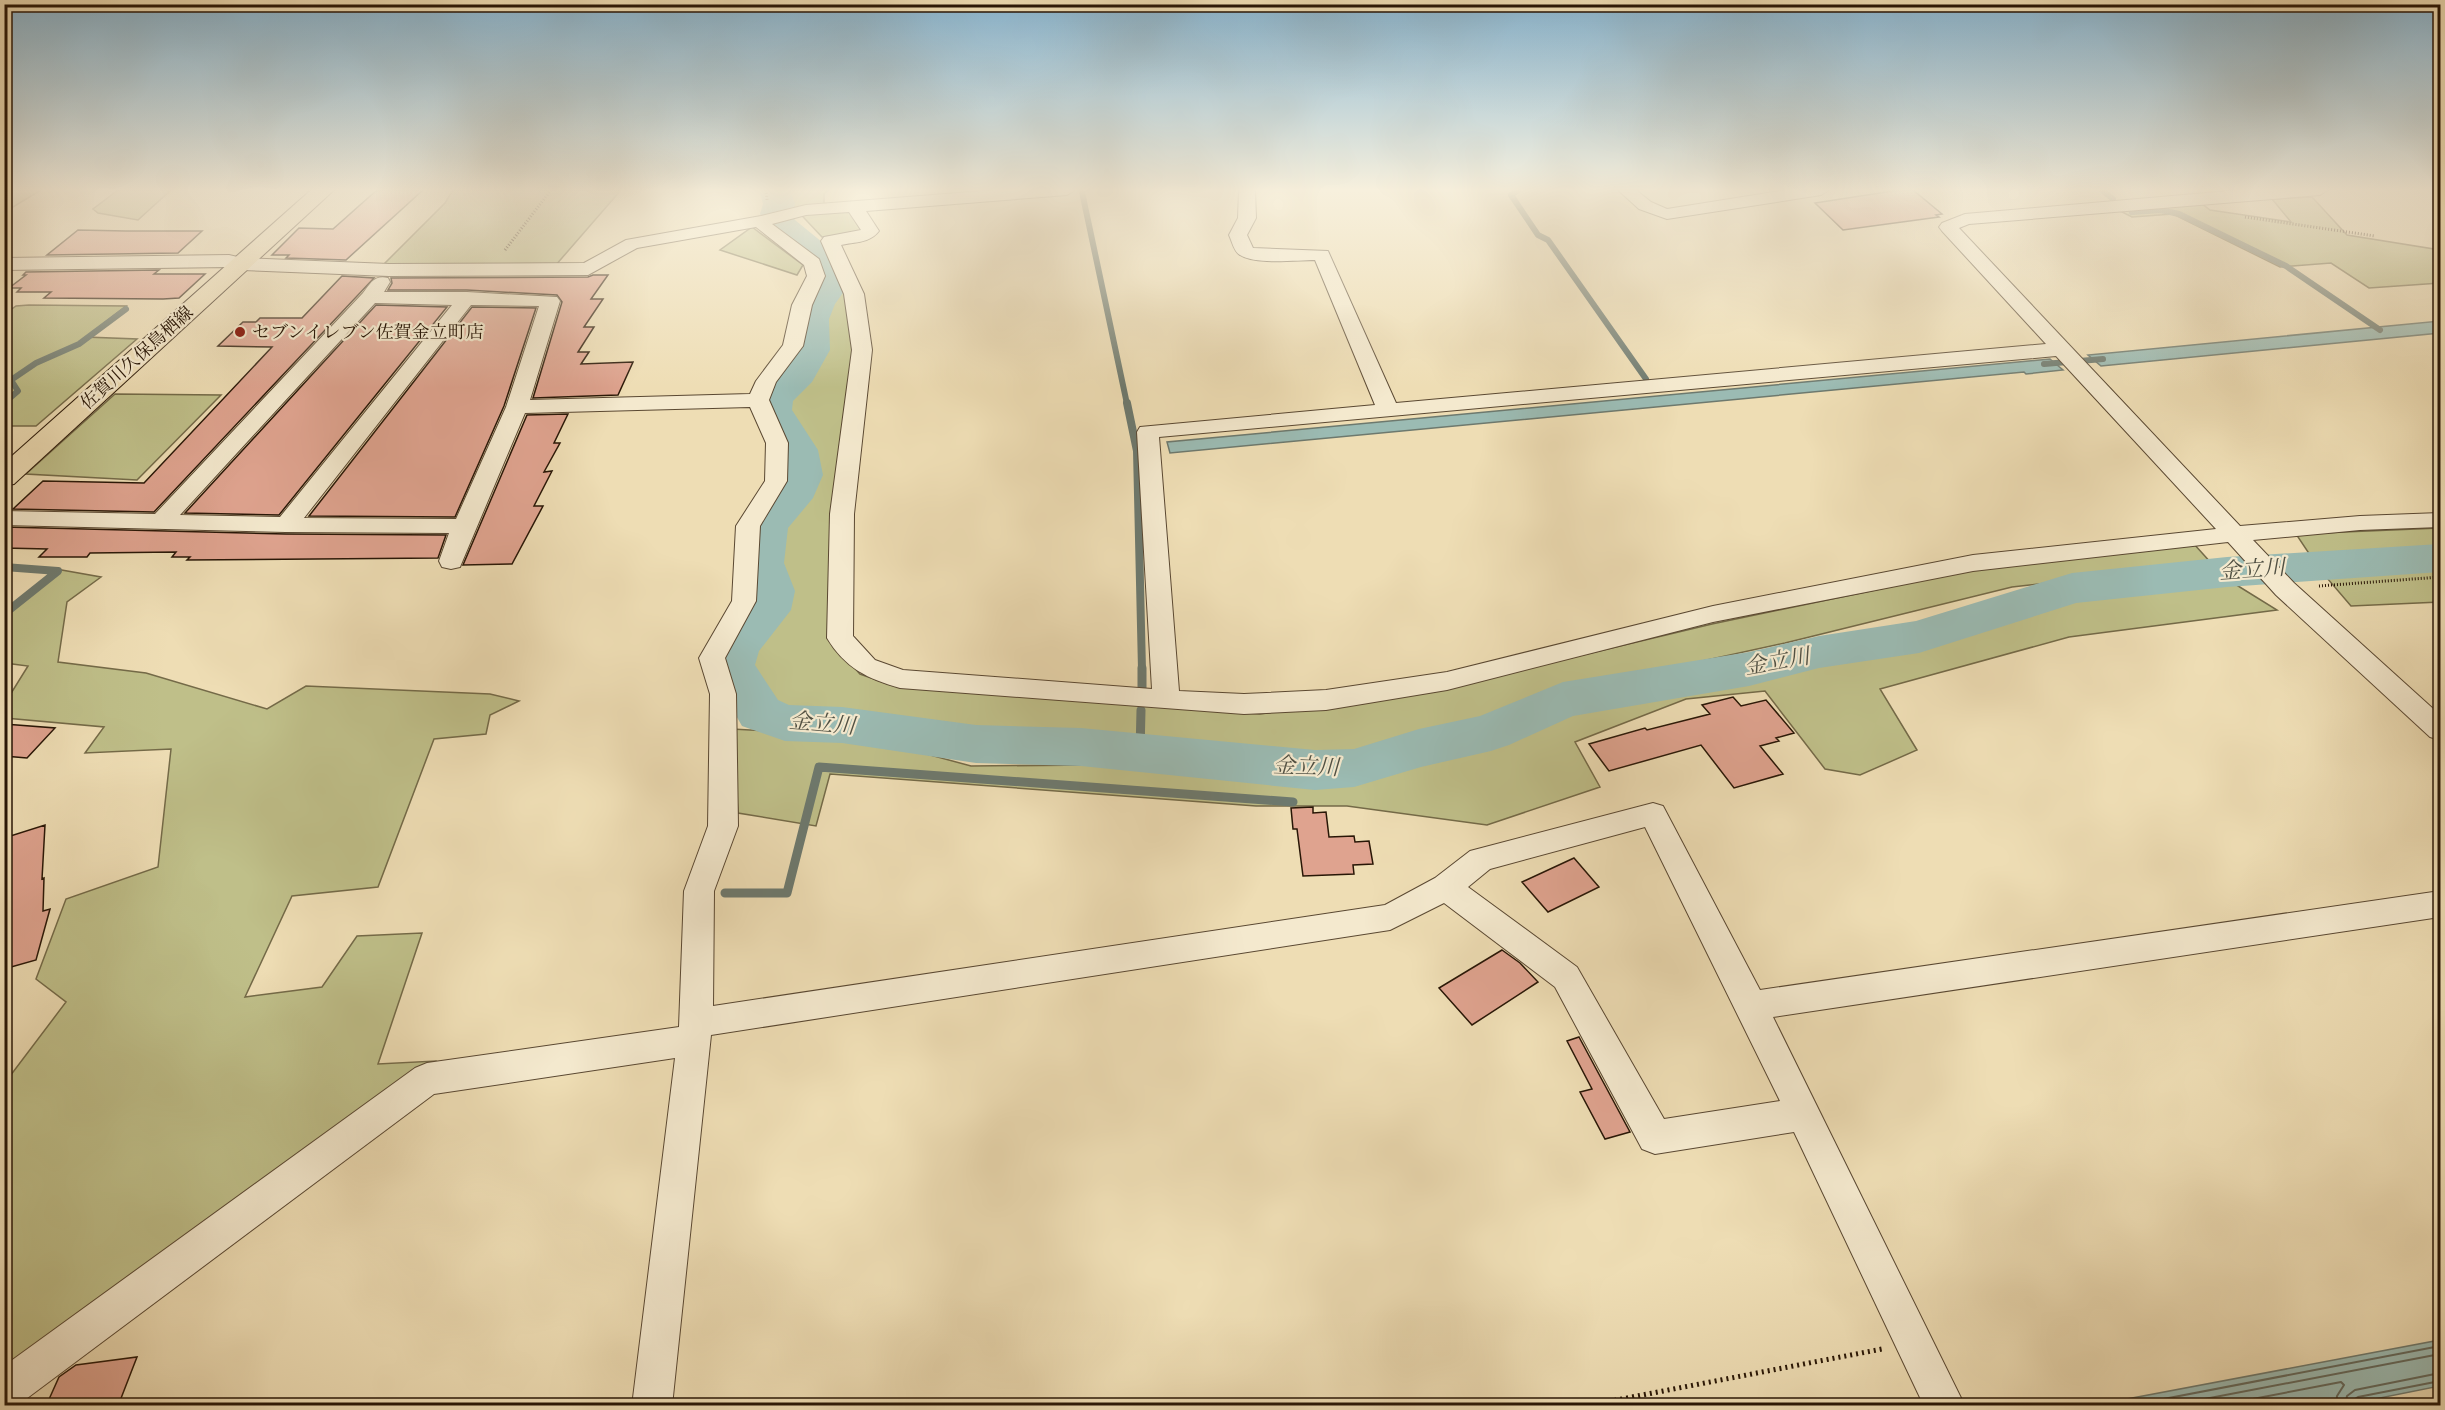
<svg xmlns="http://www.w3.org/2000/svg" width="2445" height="1410" font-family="'Libre Bodoni','Noto Serif JP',serif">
<rect width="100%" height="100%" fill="#eeddb4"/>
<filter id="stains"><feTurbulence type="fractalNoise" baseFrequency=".00333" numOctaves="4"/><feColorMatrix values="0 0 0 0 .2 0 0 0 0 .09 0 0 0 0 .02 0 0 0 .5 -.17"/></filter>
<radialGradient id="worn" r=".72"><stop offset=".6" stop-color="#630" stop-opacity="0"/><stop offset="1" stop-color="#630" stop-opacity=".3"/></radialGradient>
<path fill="#bfbf89" stroke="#746a48" stroke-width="1.5" d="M5 190H41L5 212Z
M118 190H171L138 220 98 213 93 209Z
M453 190H621L555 266H382L445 203Z
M790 190H828L824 194V210H849L861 230 858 234 822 237 790 203Z
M2312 197 2347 235 2440 250V283L2369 288 2331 263 2280 267 2173 214 2132 217 2120 211 2201 203 2210 210 2291 222 2272 199Z
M752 227 803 265 797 275 720 250Z
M843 285 857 349 830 640 860 674 891 685 1260 714 1457 685 1712 624 1976 569 2194 544 2212 564 2012 587 1785 643 1547 695 1478 729 1405 741 1335 762 777 710 744 651 785 599 773 559 777 527 801 501 812 462 784 398 819 357 822 309Z
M29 305 126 306 86 337 137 339 36 426H5V314L16 306Z
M115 394 221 395 137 480 26 474Z
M2440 528V549L2310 555 2296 534Z
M2440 564V602L2351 606 2321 571Z
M56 569 101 577 67 602 58 662 146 673 267 709 306 686 490 694 519 701 490 715 486 734 434 739 378 887 292 896 245 997 322 987 357 936 422 933 378 1064 435 1061 346 1131 5 1380 4 1084 66 1002 36 979 66 899 158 867 171 749 85 753 104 727 5 718V703L28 666 5 663V611Z
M2222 576 2277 610 2069 637 1880 689 1917 750 1860 775 1825 769 1765 691 1686 699 1575 742 1600 787 1487 825 1347 806H1256L830 774 816 826 738 813 732 729 860 736 971 766 1091 765 1345 781 1498 742 1577 706 1676 692 1822 659 1969 632 2075 596Z"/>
<path fill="#9bbbb3" stroke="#6d796e" stroke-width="1.5" d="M2440 321V333L2101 366 2088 355Z
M2050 359 2063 370 2026 374 2024 372 1170 453 1167 442Z
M2440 1340V1386L2345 1405H2095Z"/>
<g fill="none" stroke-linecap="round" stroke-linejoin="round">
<path stroke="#62685c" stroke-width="2" d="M2127 1406 2440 1346
M2168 1406 2440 1354
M2216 1406 2341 1382 2344 1385 2337 1396 2336 1406
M2345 1406 2347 1396 2355 1390 2440 1373
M2352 1406 2353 1400 2358 1397 2440 1381"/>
<path stroke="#6d796e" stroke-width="6" d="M1518 190 1511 195 1538 235 1548 240 1646 379
M2102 190 2113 199
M1082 192 1127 404
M2132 212 2161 210 2179 214 2286 266 2380 330
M2044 364 2103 359
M4 403 18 391 11 380 36 363 79 344 126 309"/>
<path stroke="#6d796e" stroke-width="8" d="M1127 403 1137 451 1142 670
M4 567 58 571 4 614"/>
<path stroke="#6d796e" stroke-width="9" d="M1142 668V691
M1140 753 1141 710
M725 893H787L819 767 1293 802"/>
<path fill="#9bbbb3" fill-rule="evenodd" d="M759 190H790L795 204 792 214 795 220 844 260 849 267 850 283 835 304 829 319 830 350 812 382 793 401 792 410 818 450 823 475 813 498 788 528 784 563 795 591 791 610 759 651 755 665 778 700 789 705 842 707 976 725 1081 728 1315 750 1354 749 1419 729 1480 716 1563 682 1749 652 1819 636 1916 621 2072 573 2227 557 2440 544V572L2227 587 2076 603 1919 653 1819 668 1749 686 1573 716 1509 745 1491 751 1421 767 1354 787 1315 790 1081 766 976 763 842 743 785 741 742 726 707 665 712 646 719 634 746 605 749 591 740 563 745 525 773 493 781 475 778 450 754 410 755 398 783 368 794 350 793 319 800 302 816 282 815 270 770 232 760 214 763 204Z"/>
</g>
<path fill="#dfa38f" stroke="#281606" stroke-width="1.5" d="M377 190H423L346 260 286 258 289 255H272L299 228 333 229Z
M1899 190H1913L1942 214 1936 215 1939 217 1843 230 1815 203Z
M78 230 126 231H202L178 253 47 255Z
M159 270 154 274H205L179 298 163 299 44 298 51 292H17L21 288H9L26 275H23L26 272Z
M593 275H608L591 299H603L584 327H594L578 352H589L581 364 633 362 618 395 533 398 562 302 557 295 467 290H388L392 283 391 278 588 277Z
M342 276 374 278 154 512 13 509 43 481 144 483 272 347 218 346 243 322H256L260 318H302Z
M376 305 447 307 279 515 185 513Z
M472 307 536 308 504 406 455 517 309 516Z
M568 414 554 443H560L544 472 552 471 534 506H543L512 564 463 565 527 415Z
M4 527 286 534 446 535 438 558 187 560 190 557H172L176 552 90 553 87 557H39L47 549 4 548Z
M1733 697 1741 706 1766 700 1794 733 1776 738 1779 741 1760 746 1783 774 1734 788 1701 745 1609 771 1589 744 1645 728 1647 730 1710 714 1702 705Z
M4 724 55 728 27 758 4 756Z
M1313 807V813L1326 812 1329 837 1354 836 1355 842 1369 841 1373 864 1353 865 1354 874 1303 876 1297 829H1293L1291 808Z
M45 825 42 879 44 878 43 911 50 909 36 960 4 969V838Z
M1574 858 1599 887 1548 912 1522 882Z
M1502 950 1520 963 1538 982 1472 1025 1439 988Z
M1579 1037 1630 1132 1605 1139 1580 1092 1592 1089 1567 1041Z
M137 1357 118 1406H46L59 1377 76 1365Z"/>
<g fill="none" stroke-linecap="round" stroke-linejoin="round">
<defs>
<path id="minor" d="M996 190H1075L1067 195 866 211 879 231C870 243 855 242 841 245L864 294 872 350 854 514 853 636 875 660 903 670 1152 689 1137 432 1140 427 1375 405 1315 260C1297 260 1255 265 1240 255 1234 252 1232 241 1229 235L1238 218 1239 190H1255L1256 218 1247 235 1253 248 1328 251 1396 403 2046 344 1942 231 1939 227 1942 223 1965 214 2240 190H2328L2320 195 1969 224 1959 228 2240 526 2360 516 2440 513V527L2360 530 2253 540 2294 583 2440 715V740L2430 737 2276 595 2228 542 1973 571 1713 622 1447 690 1326 710 1244 714 900 688C868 679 845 668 827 638L830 514 852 350 844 294 821 241 824 237 861 230 849 212 806 215 772 224 819 259 825 276 812 305 803 346 776 382 769 400 788 443 787 481 760 526 756 601 725 658 736 694 738 826 714 891 713 1006 1385 905 1435 878 1470 851 1653 803 1663 806 1760 990 2440 891V917L1773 1017 1965 1406H1924L1794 1132 1655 1154 1642 1149 1555 987 1444 903 1390 930 711 1035 672 1406H632L675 1058 434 1094 18 1405 4 1406V1366L415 1068 427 1063 679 1027 684 891 708 826 710 694 699 658 732 601 736 526 765 481 766 443 750 407 525 413 460 567 451 569 442 567 439 561 449 533 286 532 4 525V511L155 514 363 293C371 283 374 275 388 278L390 282 384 292H467L557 297 560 301 530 400 750 394 756 381 783 345 792 305 807 276 804 265 756 227 637 248 588 275 389 276 242 270 229 267 4 270V258L229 255 242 258 389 264 584 263 626 240 761 216 806 205ZM375 303 452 305 280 517 180 515ZM471 305 539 306 506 407 456 519 304 518ZM2056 356 2216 529 1973 555 1713 606 1447 672 1326 690 1244 694 1179 691 1159 437ZM1645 827 1780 1101 1664 1119 1577 967 1468 887 1490 869Z
M1618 190H1636L1651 202 1667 209 1786 190H1829L1821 195 1667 219 1639 209Z"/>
<path id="major" d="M311 190H334L14 484 4 486V463Z"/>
</defs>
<use href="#minor" stroke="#5a4832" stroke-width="2"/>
<use href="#major" stroke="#281606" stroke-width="2"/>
<path stroke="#281606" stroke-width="3" stroke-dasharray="1 2" stroke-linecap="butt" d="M766 190 767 200
M2245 217 2375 236
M505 250 551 190
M2319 586 2440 577"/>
<path stroke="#281606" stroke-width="5" stroke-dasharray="2 4" stroke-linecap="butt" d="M1585 1406 1882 1349"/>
<use href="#minor" fill="#f4e9ce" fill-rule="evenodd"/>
<use href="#major" fill="#eeddb4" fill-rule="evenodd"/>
</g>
<linearGradient id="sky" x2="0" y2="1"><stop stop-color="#89b7d3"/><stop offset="0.49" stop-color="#f7f0dd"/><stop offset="1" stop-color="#f7f0dd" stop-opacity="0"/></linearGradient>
<rect width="2445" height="388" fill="url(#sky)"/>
<circle fill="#8f2418" stroke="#f4e9ce" stroke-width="2" cx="240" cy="332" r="6"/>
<g text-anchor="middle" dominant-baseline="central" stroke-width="4.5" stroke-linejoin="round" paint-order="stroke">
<g font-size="18" fill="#281606" stroke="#f4e9ce" text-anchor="start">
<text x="252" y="332">セブンイレブン佐賀金立町店</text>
</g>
<g font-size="18" fill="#281606" stroke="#f4e9ce">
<text transform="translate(137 358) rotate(-42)">佐賀川久保鳥栖線</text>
</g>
<g font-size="22" font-style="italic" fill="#505043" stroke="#f4e9ce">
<text transform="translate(2252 570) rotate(-4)">金立川</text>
<text transform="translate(1777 662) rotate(-10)">金立川</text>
<text transform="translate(822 724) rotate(5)">金立川</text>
<text transform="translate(1306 767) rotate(2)">金立川</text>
</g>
</g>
<rect width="2445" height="1410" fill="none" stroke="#eeddb4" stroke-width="24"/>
<rect x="6" y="6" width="2433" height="1398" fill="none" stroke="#281606" stroke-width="3"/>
<rect x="12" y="12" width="2421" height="1386" fill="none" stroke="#281606" stroke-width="1.5"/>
<rect width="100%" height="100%" filter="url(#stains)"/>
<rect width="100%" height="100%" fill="url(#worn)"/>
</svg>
